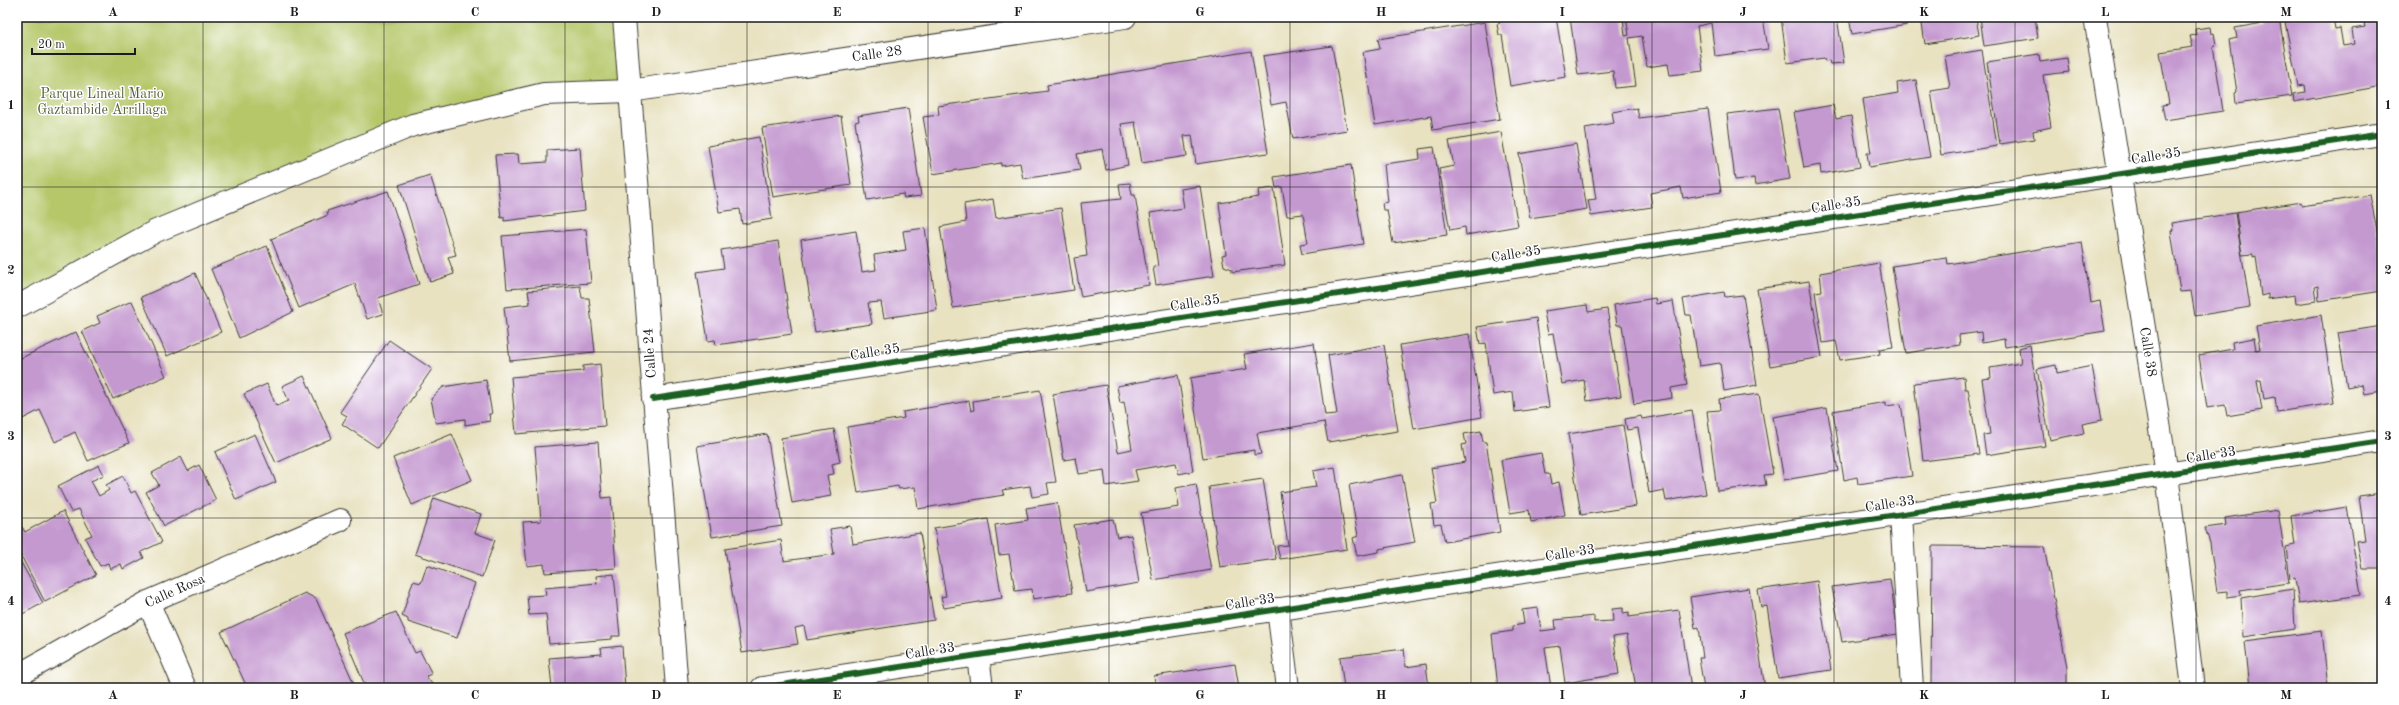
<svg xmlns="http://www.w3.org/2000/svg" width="2399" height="705" font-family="'Old Standard TT',serif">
<rect width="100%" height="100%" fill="#fff"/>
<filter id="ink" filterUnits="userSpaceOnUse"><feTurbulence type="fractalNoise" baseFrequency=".025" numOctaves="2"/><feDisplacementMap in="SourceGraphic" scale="8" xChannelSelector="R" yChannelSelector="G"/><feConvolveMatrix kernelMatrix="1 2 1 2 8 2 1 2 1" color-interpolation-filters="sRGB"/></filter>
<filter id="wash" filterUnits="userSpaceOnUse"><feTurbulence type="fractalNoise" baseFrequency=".012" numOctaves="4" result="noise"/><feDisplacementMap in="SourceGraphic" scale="16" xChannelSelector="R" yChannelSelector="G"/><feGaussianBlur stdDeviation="0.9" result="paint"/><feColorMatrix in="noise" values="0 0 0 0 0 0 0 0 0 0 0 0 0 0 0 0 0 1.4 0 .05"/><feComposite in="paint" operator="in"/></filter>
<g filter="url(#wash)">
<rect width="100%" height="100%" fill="#e8e2c1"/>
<path fill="#b6c76a" stroke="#697243" d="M17 17H624L630 91 544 94 309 168 17 307Z"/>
<g id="blocks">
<path fill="#c499d0" d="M1499 17H1556L1566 77 1510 86 1502 35H1499L1497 24 1500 23Z
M1570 17H1623L1625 36 1629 35 1626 17H1763L1768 49 1715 56 1711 23 1697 26 1703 71 1670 75 1668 64 1647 67 1642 36 1629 38 1636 86 1615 88 1613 71 1578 75Z
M1781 17H1837L1844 63 1830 64 1829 60 1825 61 1824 58 1787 63Z
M1849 17H1906L1907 25 1852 34Z
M1921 17H1976L1979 35 1925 44Z
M1980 17H2035L2038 38 1984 46Z
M2279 17 2292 96 2236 104 2235 93 2237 92 2229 40 2237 38 2235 28 2263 23 2262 18Z
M2284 17H2333L2335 29 2340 28 2343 46 2354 44 2352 29 2365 27 2363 17H2382V86L2294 102 2293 94 2306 92 2305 85 2298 86Z
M1485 22 1500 119 1433 130 1431 116 1375 125 1363 52 1380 49 1378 39Z
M2210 27 2211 34 2214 33 2216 45 2213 46 2223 111 2165 120 2162 105 2169 104 2160 52 2193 47 2190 36 2196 35 2195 29Z
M1332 46 1347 130 1293 139 1286 102 1271 105 1263 56Z
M1982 50 1997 146 1941 155 1931 91 1950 88 1945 56Z
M1251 51 1268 153 1196 164 1192 135 1184 136 1187 156 1142 163 1135 122 1121 124 1128 165 1106 170 1102 149 1077 154 1080 170 1023 179 1020 163 1001 166V163L933 174 923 117 939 115 938 106 1048 91 1047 85Z
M2039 54 2040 62 2067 58 2069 72 2043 75 2051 127 2033 131 2034 139 2000 144 1987 62Z
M1916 80 1930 157 1869 167 1867 153H1871L1863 99 1898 93 1897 83Z
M1833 105 1836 119 1851 116 1860 167 1821 174 1820 165 1804 168 1794 112Z
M908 108 921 196 904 198 903 194 867 200 855 122 859 121 858 116Z
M1637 108 1639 118 1708 109 1721 192 1683 198 1681 187 1650 193 1652 207 1591 216 1588 200 1596 199 1585 128 1614 123 1612 112Z
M1778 108 1790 179 1755 185 1754 178 1735 180 1727 114Z
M841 116 851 185 773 197 762 128Z
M1501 132 1518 226 1466 235 1465 227 1450 230 1439 169 1454 166 1449 141Z
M759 137 772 219 742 224 740 209 719 212 708 146Z
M1576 144 1587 209 1530 218 1519 154Z
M1434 147 1447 235 1393 243 1387 210H1383L1382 203 1388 202 1384 164 1420 159 1419 149Z
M580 148 585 211 504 221V217L501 218 495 155 518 154 519 164 547 162V150Z
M1351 165 1363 244 1302 254 1300 244 1308 243 1303 214 1287 216 1282 187 1276 188 1274 177Z
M430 175 456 255 448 257 454 274 430 282 399 185Z
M1130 183 1132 195H1135L1149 285 1081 297 1074 258 1087 256 1081 203 1121 199 1119 184Z
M1200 186 1214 276 1156 285 1153 267 1158 266 1150 213 1184 208 1181 189Z
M1274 188 1285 265 1232 272V269L1224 266 1222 255 1226 254 1219 203 1259 197 1258 190Z
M388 191 419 284 378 298 383 314 367 319 355 284 299 308 271 239 328 215 327 211Z
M2370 195 2382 256V291L2319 301 2318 286 2314 287 2316 301 2296 304 2295 295 2268 299V294L2261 296 2256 256 2253 257V254L2242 255 2236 212 2301 202 2302 206Z
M993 199 996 218 1061 208 1074 290 953 308 940 227 966 222 964 204Z
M2235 213 2250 307 2195 316 2191 291 2180 292 2171 231 2173 230 2172 223Z
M925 228 937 310 884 318 881 302 868 303 872 324 815 332 801 240 856 231 862 272 876 270 874 255 906 250 903 231Z
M586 229 591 283 507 289 502 236Z
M778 241 792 334 716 345 715 340 708 341 697 272 724 268 721 250Z
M2082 242 2091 303 2100 301 2105 331 2005 347 2004 339 1982 343 1981 332 1959 335 1960 345 1906 353 1892 266 1947 258 1948 264Z
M267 246 293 312 239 338 211 269Z
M1879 263 1893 347 1879 349 1880 354 1840 360 1836 341 1823 343 1815 292 1822 291 1820 273Z
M195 273 221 332 167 356 141 297Z
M1809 281 1822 357 1770 366 1757 289Z
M580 286 582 298H589L595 352 510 361 504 307 530 304 528 291Z
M1724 292 1725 297 1743 295 1757 385 1724 391 1720 363 1699 366 1691 315H1686L1683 299Z
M1655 298 1656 304 1673 301 1687 385 1671 388 1672 398 1634 404 1622 325H1617L1614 305Z
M132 301 166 376 113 399 82 331 100 323 97 316Z
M1587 305 1588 312 1607 309 1621 396 1587 401 1584 380 1562 384 1553 333 1548 334 1544 311Z
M2321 315 2334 403 2277 412 2275 397 2264 399 2261 380 2257 381 2262 410 2227 416 2225 405 2207 408 2199 355 2233 349 2232 342 2254 338 2256 350 2260 349 2256 326Z
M1536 318 1549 407 1515 412 1513 392 1493 395 1486 343 1480 344 1477 327Z
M2382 326V391L2364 394 2362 384 2347 387 2338 333Z
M76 332 129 443 88 461 75 432 55 442 40 410 17 422V362L20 366 17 360Z
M1469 334 1482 417 1414 429 1400 345Z
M389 340 432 369 378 448 342 424 347 416 340 412Z
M1314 343 1325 415 1337 414 1328 355 1384 345 1398 431 1328 442 1324 422 1257 433 1261 454 1254 455V450L1203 458 1190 378 1247 369 1244 354Z
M2030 345 2045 446 1986 455 1983 435 1990 434 1982 379 1991 378 1990 368 2021 363 2019 348Z
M600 364 605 426 516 434 511 377 583 371V366Z
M2056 365 2057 373 2092 366 2102 420 2082 424 2084 433 2050 440 2037 369Z
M1178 375 1193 471 1179 474 1176 463 1135 470 1138 481 1106 486 1104 470 1079 474 1076 458 1064 460 1053 394 1106 385 1118 452 1132 449 1124 402 1120 403 1117 386Z
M304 376 332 438 276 463 244 394 267 384 276 406 289 401 282 386Z
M1964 377 1965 389H1968L1979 454 1923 461 1914 383Z
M486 380 492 414H489L490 421 465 425V419L436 423 431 399 443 387Z
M1040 390 1056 482 1047 483 1049 494 1032 497 1030 486 1002 490 1004 495 918 509 915 487 899 489 898 486 858 493 847 427 904 418 903 412 969 401 971 411 974 410 973 401Z
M1759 394 1773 474 1764 475 1766 485 1717 491 1707 411 1720 410 1719 399Z
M1886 402V406L1901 404 1912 476 1858 484 1857 477 1844 480 1833 411Z
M1827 408 1838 471 1784 480 1773 417Z
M1692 410 1706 494 1666 501 1664 490 1649 493 1638 428 1627 430 1625 419 1641 416 1642 419Z
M1623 425 1636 506 1581 515 1568 434Z
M834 429 840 462 832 464 834 474 827 475 831 496 792 503 781 438Z
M1481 431 1483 442H1486L1500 532 1445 542 1441 524 1434 525 1431 504 1437 503 1431 468 1465 462 1462 445 1466 444 1464 434Z
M255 434 276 482 236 500 215 452Z
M452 434 472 480 412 505 393 458Z
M767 434 782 526 712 537 697 446Z
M598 442 602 498 611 497 616 568 545 573 544 564 527 566 523 522 541 521 535 447Z
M1541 453 1545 474H1549L1551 484 1559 482 1565 515 1531 522 1529 510 1510 513 1501 460Z
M181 457 188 471 199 465 216 500 164 526 146 492 159 485 152 473Z
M99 465 104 475 91 481 99 496 109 490 106 485 123 476 131 493 135 491 162 542 141 552 144 558 123 569 121 564 110 569 108 563 100 566 85 538 92 535 79 509 71 512 58 486Z
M1335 467 1347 549 1280 559 1277 546 1288 545 1280 492 1316 487 1313 471Z
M1402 475 1415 542 1379 549V552L1357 556 1353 538 1358 536 1349 485Z
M1263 479 1276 559 1220 567 1209 487Z
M1196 484 1211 570 1153 580 1141 513 1179 507 1176 488Z
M2382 493V569H2362L2357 541 2365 540 2359 496Z
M434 498 481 514 475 533 495 540 482 577 415 554Z
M1057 503 1072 593 1033 599 1032 589 1015 591 1009 554 999 555 995 525 1028 520 1026 508Z
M2347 507 2361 595 2299 604 2295 578 2290 579 2286 547 2295 545 2291 516Z
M2278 510 2289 583 2240 590 2241 595 2227 597V591L2217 592 2210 543 2205 528 2226 525 2225 518Z
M63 511 96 575 45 602 17 548V530L22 527 25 532Z
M988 519 1002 598 944 608 941 597 946 596 934 528Z
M1113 519 1117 537 1131 535 1139 583 1086 592 1074 525Z
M850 526 853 544 920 533 934 620 807 640 804 626 795 628 798 644 742 653 725 549 781 540 784 561 834 554 830 529Z
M1932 546 2044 547 2067 667V688H1931Z
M17 555 43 603 17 617Z
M427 565 475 583 457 638 408 622V619L402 616 413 581 421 583Z
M614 574 620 636H612V639L549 644 546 614 529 615 527 596 546 595 545 588 597 583 596 576Z
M1890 579 1898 634 1842 642 1832 587Z
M1817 581 1831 670 1778 678 1767 606 1761 607 1758 590Z
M1749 588 1765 688H1704L1699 658H1703L1699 627 1695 628 1690 597Z
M2293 589 2295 629 2243 637 2241 598Z
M305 593 316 599 356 688H240L246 685 221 632Z
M1538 608 1541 631 1556 629 1555 620 1594 616V622L1613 621 1612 609 1623 608V613L1629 612V617L1679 610 1691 688H1636L1627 635 1613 637 1619 674 1565 683 1560 646 1545 648 1551 688H1498L1492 634 1513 631V626L1524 624 1522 610Z
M396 612 415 653 420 651 432 674 426 676 435 688H366L343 633Z
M2322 631 2328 688H2250L2245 641Z
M622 646 625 688H552L549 658 602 654 601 648Z
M1404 649 1406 667 1426 664 1429 688H1344L1340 657Z
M1235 664 1239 688H1156L1154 676Z"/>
</g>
</g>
<g filter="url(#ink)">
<use href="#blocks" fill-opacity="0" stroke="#3b3a35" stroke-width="1"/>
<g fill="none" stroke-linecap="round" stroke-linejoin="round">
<defs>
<path id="street" d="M2095 17 2167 474 2193 688
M653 399 2382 134
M1901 515 1912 688
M148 602 185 688
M1278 609 1288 688
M978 656 982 688
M17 676 148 602 340 520
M677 688 630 91 1125 17
M762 688 2382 441"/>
<path id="secondary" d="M17 307 156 231 413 125 544 94 630 91 624 17"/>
</defs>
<use href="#street" stroke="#3b3a35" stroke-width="24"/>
<use href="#secondary" stroke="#3b3a35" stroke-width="24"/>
<use href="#street" stroke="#fff" stroke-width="22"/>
<use href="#secondary" stroke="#fff" stroke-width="22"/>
<defs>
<path id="cycleway" d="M653 399 2382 134
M762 688 2382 441"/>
</defs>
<use href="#cycleway" stroke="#fff" stroke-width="8"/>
<use href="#cycleway" stroke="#1b5e20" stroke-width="6"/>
</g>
</g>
<path fill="none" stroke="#1c1c1c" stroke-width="1" stroke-opacity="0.55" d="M203 17V688M384 17V688M565 17V688M747 17V688M928 17V688M1109 17V688M1290 17V688M1471 17V688M1652 17V688M1834 17V688M2015 17V688M2196 17V688M17 187H2382M17 352H2382M17 518H2382"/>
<g text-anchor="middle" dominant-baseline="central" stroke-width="3" stroke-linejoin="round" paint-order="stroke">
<g font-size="14" fill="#1c1c1c" stroke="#fff">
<text transform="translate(877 54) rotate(-8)">Calle 28</text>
<text transform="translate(2156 156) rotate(-9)">Calle 35</text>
<text transform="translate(1836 205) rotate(-9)">Calle 35</text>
<text transform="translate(1516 254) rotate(-9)">Calle 35</text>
<text transform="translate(1195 303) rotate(-9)">Calle 35</text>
<text transform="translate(875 352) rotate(-9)">Calle 35</text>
<text transform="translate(2148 352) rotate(81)">Calle 38</text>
<text transform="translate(650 353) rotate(-94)">Calle 24</text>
<text transform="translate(2211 455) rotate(-9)">Calle 33</text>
<text transform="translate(1890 504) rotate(-9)">Calle 33</text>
<text transform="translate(1570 553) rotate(-9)">Calle 33</text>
<text transform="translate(175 591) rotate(-24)">Calle Rosa</text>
<text transform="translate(1250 602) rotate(-9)">Calle 33</text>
<text transform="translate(930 651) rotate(-9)">Calle 33</text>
</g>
<g font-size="14" fill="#5a603b" stroke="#fff">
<text x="102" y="94">Parque Lineal Mario<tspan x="102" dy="16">Gaztambide Arrillaga</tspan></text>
</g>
</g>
<rect width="2399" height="705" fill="none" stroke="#fff" stroke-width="44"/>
<path d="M32 48v6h103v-6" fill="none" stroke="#1c1c1c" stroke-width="2"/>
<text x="38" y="48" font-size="12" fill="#1c1c1c" stroke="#ffffff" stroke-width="3" paint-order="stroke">20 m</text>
<rect x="22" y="22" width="2355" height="661" fill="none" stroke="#1c1c1c" stroke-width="1.5"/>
<g font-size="13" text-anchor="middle" font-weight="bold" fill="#1c1c1c">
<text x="113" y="16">A</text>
<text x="294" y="16">B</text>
<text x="475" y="16">C</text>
<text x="656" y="16">D</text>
<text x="837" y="16">E</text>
<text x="1018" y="16">F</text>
<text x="1200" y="16">G</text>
<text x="1381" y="16">H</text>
<text x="1562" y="16">I</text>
<text x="1743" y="16">J</text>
<text x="1924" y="16">K</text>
<text x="2105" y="16">L</text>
<text x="2286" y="16">M</text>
<text x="11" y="109">1</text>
<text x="2388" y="109">1</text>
<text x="11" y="274">2</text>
<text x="2388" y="274">2</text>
<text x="11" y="440">3</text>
<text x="2388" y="440">3</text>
<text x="11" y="605">4</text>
<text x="2388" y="605">4</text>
<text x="113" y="699">A</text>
<text x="294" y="699">B</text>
<text x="475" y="699">C</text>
<text x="656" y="699">D</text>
<text x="837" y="699">E</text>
<text x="1018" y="699">F</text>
<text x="1200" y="699">G</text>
<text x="1381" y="699">H</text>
<text x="1562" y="699">I</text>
<text x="1743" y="699">J</text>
<text x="1924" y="699">K</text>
<text x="2105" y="699">L</text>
<text x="2286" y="699">M</text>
</g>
</svg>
